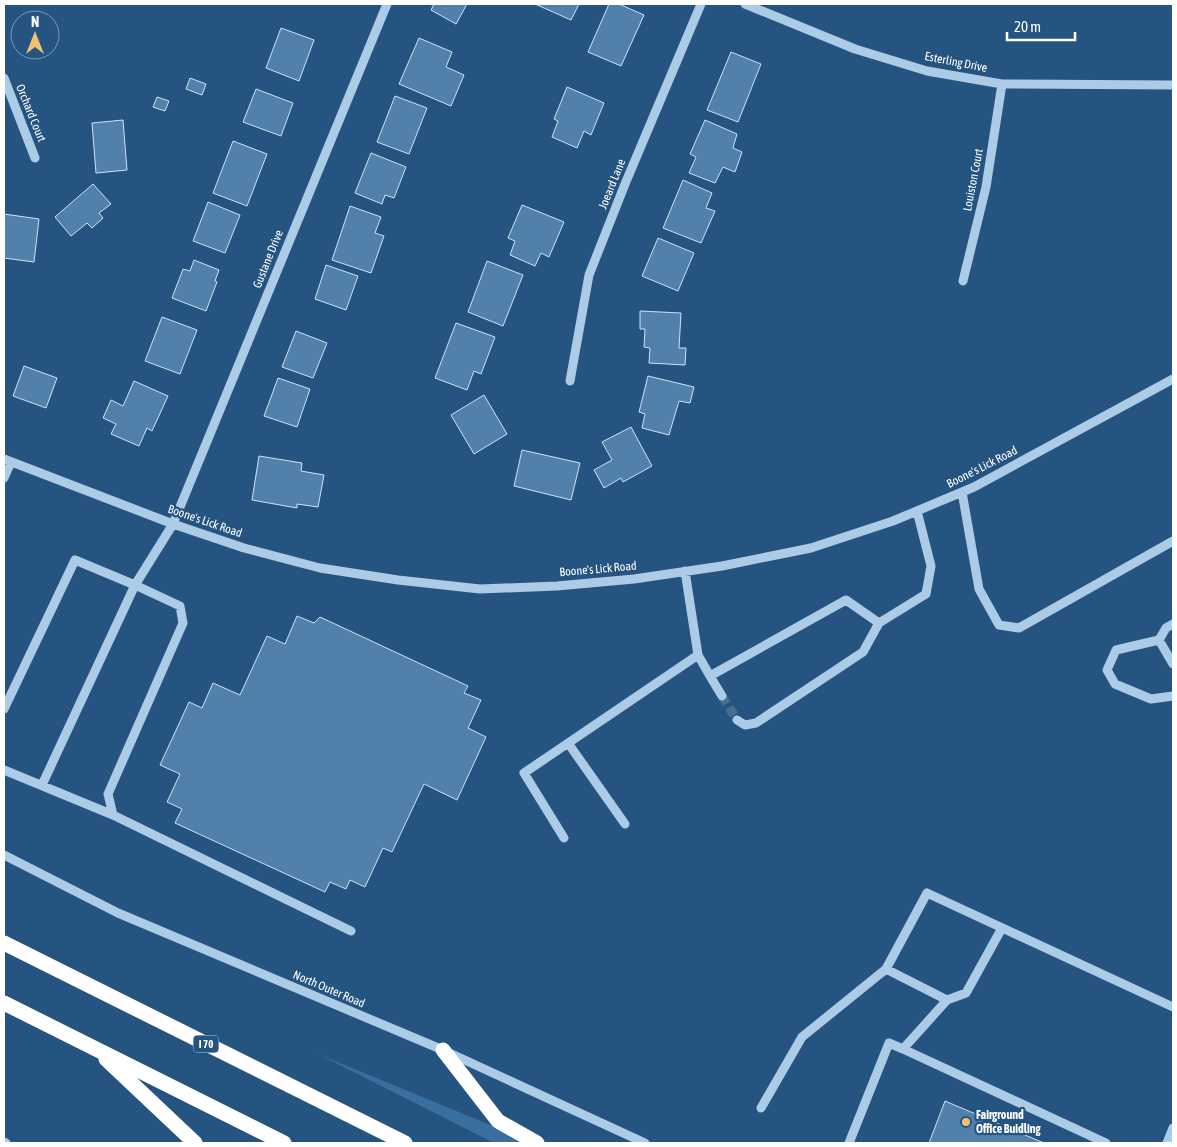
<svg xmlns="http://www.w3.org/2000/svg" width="1177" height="1147" font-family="'Asap Condensed',sans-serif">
<rect width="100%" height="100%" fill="#255480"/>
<path fill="#396e9e" d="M318 1054 534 1143H494Z"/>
<path fill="#5180ab" stroke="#cfe3f5" d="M434 4H467L456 24 431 10Z
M535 4H579L571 20Z
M609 4H619L644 15 621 66 588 52Z
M281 28 314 40 299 81 266 68Z
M419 38 452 52 446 67 464 75 451 106 399 84Z
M731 52 761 64 738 122 707 110Z
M190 78 206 84 202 95 186 89Z
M567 87 604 103 591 135 584 131 577 148 552 137 558 121 554 119Z
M256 89 293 103 281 136 243 122Z
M395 96 427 108 409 154 377 142Z
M157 97 169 101 165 111 153 107Z
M123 120 127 170 96 173 92 123Z
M705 120 737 134 733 148 742 152 735 172 723 167 715 183 689 173 696 157 690 154Z
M233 141 267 154 247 206 213 193Z
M371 153 406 167 394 198 385 195 382 204 355 193Z
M683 180 712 193 706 208 715 211 701 243 663 228Z
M93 184 111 204 99 213 103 218 92 228 87 223 71 236 55 217Z
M208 202 240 215 225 253 193 241Z
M522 205 564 222 549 257 541 253 535 266 510 255 515 241 508 238Z
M350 206 381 217 375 233 384 236 371 273 332 260Z
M4 214 39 219 34 262 4 258Z
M658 238 694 253 678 291 642 276Z
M194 260 219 270 215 281 217 282 206 311 172 298 183 269 190 271Z
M487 261 523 275 503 326 468 312Z
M326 265 358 276 346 310 315 299Z
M640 311 681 313 679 348H686L685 365 649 363 650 348 644 347 645 329H640Z
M162 317 197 330 180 374 145 361Z
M456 323 495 337 481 374 474 371 467 390 435 378Z
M296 331 327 343 313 378 282 367Z
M24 366 57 378 46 408 13 396Z
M648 376 694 387 690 403 679 401 669 435 642 428 645 414 639 412Z
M278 378 310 389 297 427 264 416Z
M134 381 168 396 152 431 147 428 139 446 111 434 116 424 103 418 111 400 123 406Z
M484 395 507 434 474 454 451 415Z
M631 427 652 466 623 482 621 478 604 488 594 470 612 460 602 442Z
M522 450 580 463 571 500 514 486Z
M259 456 302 463 301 471 324 475 318 507 297 504V508L252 500Z
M297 616 314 623 320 617 468 686 464 693 481 700 468 728 486 737 457 800 424 784 392 852 383 848 365 887 350 880 346 889 330 882 325 892 175 823 182 809 167 802 180 774 160 765 189 702 202 708 213 683 240 695 267 636 285 644Z
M945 1101 1044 1143H929Z"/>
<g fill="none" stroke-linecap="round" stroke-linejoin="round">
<path stroke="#466e93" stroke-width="9" stroke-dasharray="9 4.5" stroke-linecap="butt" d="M722 696 737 720"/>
<path stroke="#accbe6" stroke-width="9" d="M745 4 855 49 927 71 1002 84 1173 85
M4 78 35 158
M963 281 986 187 1002 84
M570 381 589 275 625 184 701 4
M4 459 173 524 244 548 320 568 398 580 480 589 557 586 634 579 722 566 811 548 893 521 974 487 1173 379
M4 478 11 462
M962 492 979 589 999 625 1019 628 1173 541
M685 571 698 655 710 676
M879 623 926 594 931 566 917 511
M1173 624 1166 628 1159 640 1116 650 1107 670 1115 684 1151 699 1173 696
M1159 640 1173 664
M722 696 710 676 846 600 879 623 863 652 756 723 745 725 737 720
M4 709 75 560 135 585 42 785
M568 743 625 824
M4 770 113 815
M564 838 524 773 698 655
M4 855 118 913 443 1050 645 1143
M351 931 113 815 108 794 183 623 180 606 135 585 173 524 387 4
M947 1000 966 993 1002 928
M903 1049 1106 1143
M761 1108 802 1037 886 969 927 893 1173 1007
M4 1142 6 1143
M849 1143 889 1043 903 1049 947 1000 886 969
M1167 1143 1173 1128"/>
<path stroke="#fff" stroke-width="15" d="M4 943 405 1143
M4 1003 284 1143
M443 1050 498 1121 537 1143
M106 1059 195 1143"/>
</g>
<circle fill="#f0c170" stroke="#255480" stroke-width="2" cx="966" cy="1122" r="5"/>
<g text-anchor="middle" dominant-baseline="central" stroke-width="4.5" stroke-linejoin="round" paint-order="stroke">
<rect fill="#255480" stroke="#beccd9" stroke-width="1" x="193.5" y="1035.5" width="25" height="17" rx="4"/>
<g font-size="11" font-weight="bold" fill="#fff">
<text x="206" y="1044">I 70</text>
</g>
<g font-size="12" fill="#fff" stroke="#255480">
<text transform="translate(956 62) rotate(11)">Esterling Drive</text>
<text transform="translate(31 113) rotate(68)">Orchard Court</text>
<text transform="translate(973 180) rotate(-79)">Louiston Court</text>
<text transform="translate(612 184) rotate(-68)">Joeard Lane</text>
<text transform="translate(268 259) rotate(-68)">Gustane Drive</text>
<text transform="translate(982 467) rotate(-27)">Boone's Lick Road</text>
<text transform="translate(205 521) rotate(19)">Boone's Lick Road</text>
<text transform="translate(598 569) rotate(-5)">Boone's Lick Road</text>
<text transform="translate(329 989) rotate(23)">North Outer Road</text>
</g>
<g font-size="12" font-weight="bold" fill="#fff" stroke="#255480" text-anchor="start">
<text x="976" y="1115">Fairground<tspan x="976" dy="14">Office Buidling</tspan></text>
</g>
</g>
<rect width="1177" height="1147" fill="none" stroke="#ffffff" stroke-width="10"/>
<g transform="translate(35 35)"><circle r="24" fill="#255480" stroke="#7c98b3"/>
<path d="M0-4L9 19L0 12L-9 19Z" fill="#f0c170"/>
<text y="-8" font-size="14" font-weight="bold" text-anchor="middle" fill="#ffffff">N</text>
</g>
<path d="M1007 32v8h68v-8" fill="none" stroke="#ffffff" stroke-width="2.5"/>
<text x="1014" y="32" font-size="15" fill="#ffffff" stroke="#255480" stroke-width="4" paint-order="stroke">20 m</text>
</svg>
